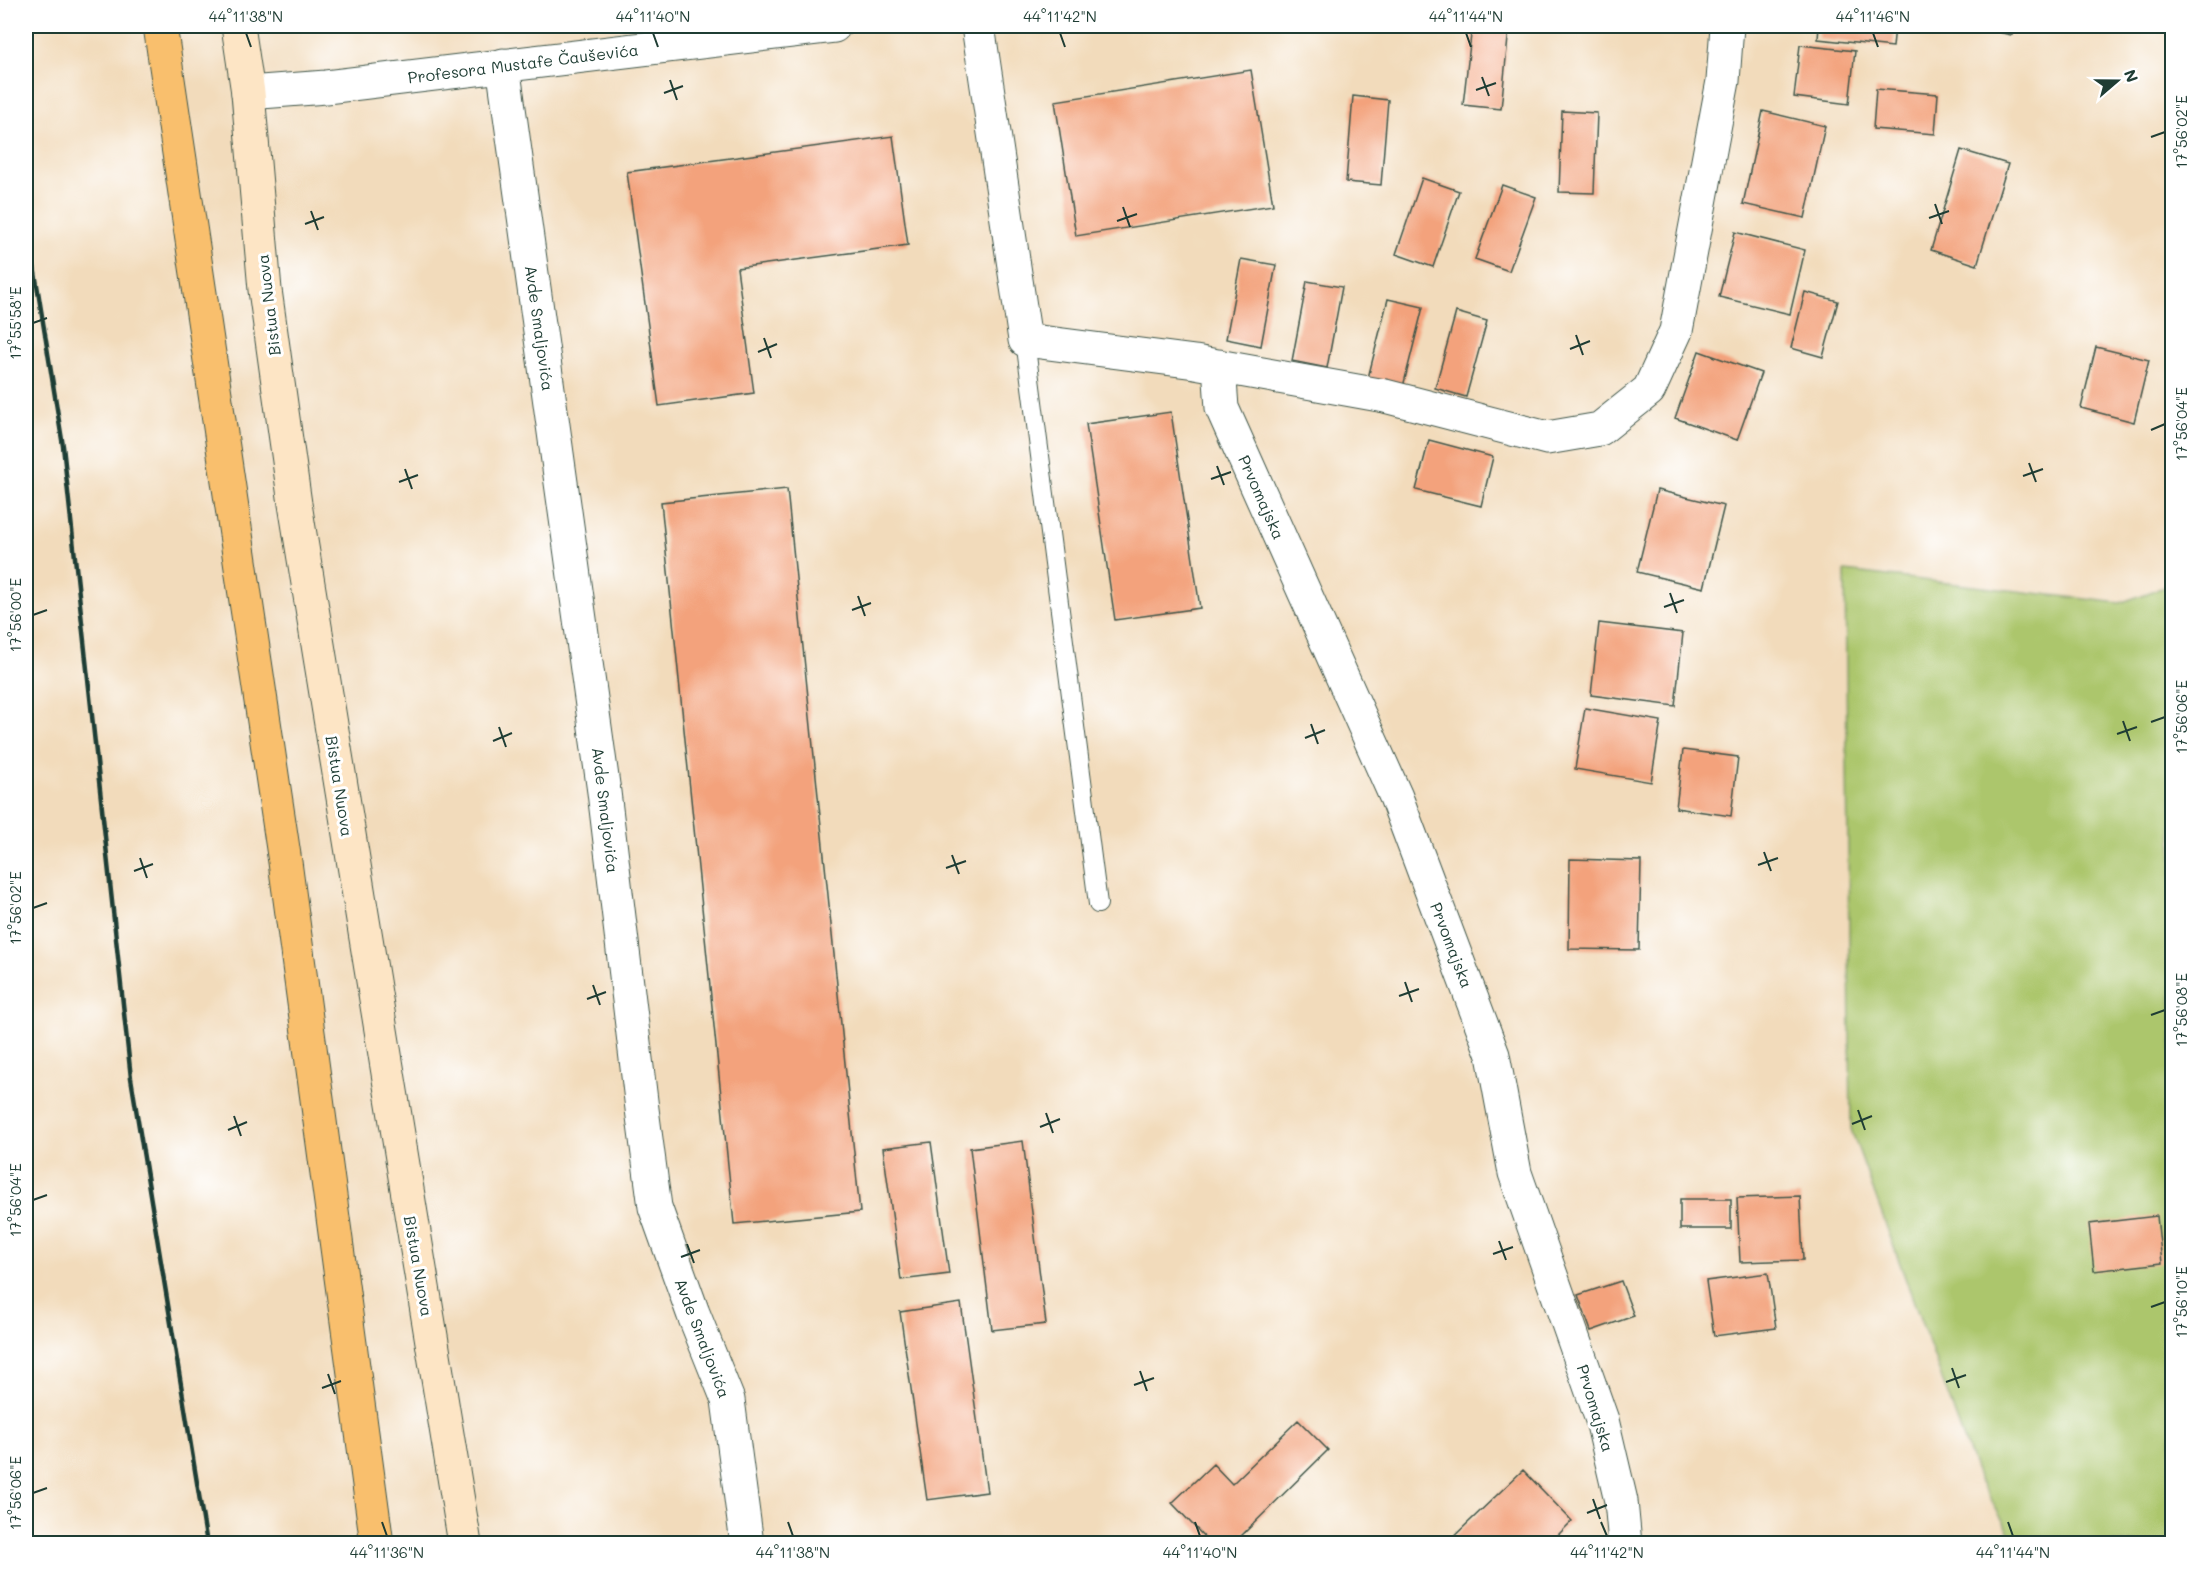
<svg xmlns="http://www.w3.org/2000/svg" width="2198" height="1569" font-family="Mali,sans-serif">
<rect width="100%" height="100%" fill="#fff"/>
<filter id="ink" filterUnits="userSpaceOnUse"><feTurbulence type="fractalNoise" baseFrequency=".0167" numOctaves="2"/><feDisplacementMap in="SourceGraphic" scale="12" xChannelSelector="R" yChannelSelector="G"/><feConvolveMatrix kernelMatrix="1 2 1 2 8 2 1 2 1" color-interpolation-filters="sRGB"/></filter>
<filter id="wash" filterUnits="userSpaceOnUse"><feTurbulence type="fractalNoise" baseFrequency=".008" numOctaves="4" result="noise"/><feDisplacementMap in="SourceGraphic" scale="24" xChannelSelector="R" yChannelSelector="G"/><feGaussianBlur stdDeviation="1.35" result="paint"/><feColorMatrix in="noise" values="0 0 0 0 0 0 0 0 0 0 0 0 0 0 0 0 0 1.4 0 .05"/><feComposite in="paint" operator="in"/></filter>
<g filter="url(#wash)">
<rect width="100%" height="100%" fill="#f2dbbb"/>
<path fill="#acc66c" stroke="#668250" stroke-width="1.5" d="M1845 571 2120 603 2172 584V1543H2016L1978 1478 1851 1129Z"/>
<g id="blocks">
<path fill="#f3a27b" d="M1472 26 1509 28 1501 109 1463 105Z
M1819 26H1895L1893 47 1818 39Z
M1969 26H2014L2012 35Z
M1800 45 1855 51 1849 104 1794 97Z
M1251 70 1273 205 1076 236 1055 101Z
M1876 89 1938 94 1935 134 1873 129Z
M1353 96 1388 100 1381 185 1346 182Z
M1562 111 1597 113 1594 193 1559 192Z
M1763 111 1825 126 1805 218 1743 204Z
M893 136 908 245 737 268 754 393 659 406 627 172Z
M1961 150 2008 164 1977 265 1931 250Z
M1422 178 1459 191 1433 267 1396 254Z
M1502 185 1536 197 1509 271 1475 259Z
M1735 232 1805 250 1790 314 1719 297Z
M1241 259 1276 265 1261 346 1226 339Z
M1307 281 1342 287 1327 368 1292 361Z
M1805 292 1838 301 1823 357 1791 348Z
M1388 299 1423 307 1402 391 1367 382Z
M1456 312 1487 321 1466 397 1435 388Z
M2096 347 2149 360 2134 422 2081 408Z
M1699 351 1761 373 1737 440 1675 418Z
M1171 412 1200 608 1115 620 1086 424Z
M1429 440 1493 457 1481 506 1416 490Z
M787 489 860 1212 734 1224 661 502Z
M1657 490 1724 506 1704 588 1637 572Z
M1599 623 1683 633 1675 706 1591 695Z
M1585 708 1661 721 1651 782 1575 769Z
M1683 750 1738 757 1731 816 1676 808Z
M1570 859 1641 861 1639 950 1569 949Z
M1023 1141 1046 1324 992 1330 970 1148Z
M931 1142 949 1274 901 1280 883 1148Z
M1800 1196 1803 1260 1740 1262 1737 1198Z
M1680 1199H1731V1229H1680Z
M2157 1216 2162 1263 2094 1271 2089 1224Z
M1768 1273 1776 1328 1714 1336 1706 1281Z
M1621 1281 1634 1316 1591 1331 1578 1295Z
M961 1303 987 1492 927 1500 900 1312Z
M1298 1420 1328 1450 1233 1544H1211L1172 1503 1213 1464 1232 1484Z
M1523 1470 1572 1521 1549 1544H1446Z"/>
</g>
</g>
<g filter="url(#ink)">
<use href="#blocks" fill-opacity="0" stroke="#3f5548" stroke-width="1.5"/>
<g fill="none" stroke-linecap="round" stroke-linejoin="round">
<defs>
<path id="lane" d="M1025 340 1098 904"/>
<path id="street" d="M978 26 1025 340 1195 362 1385 396 1547 438 1600 429 1649 390 1676 331 1723 81 1727 26
M503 65 604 792 642 1109 655 1207 693 1313 728 1400 747 1544
M248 93 326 87 834 26
M1219 366 1222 408 1396 797 1493 1055 1515 1173 1602 1420 1621 1501 1625 1544"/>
<path id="secondary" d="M238 26 248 93 265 290 295 504 465 1544"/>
<path id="highway" d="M160 26 285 862 377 1544"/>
</defs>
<use href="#lane" stroke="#3f5548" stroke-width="20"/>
<use href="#street" stroke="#3f5548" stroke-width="35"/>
<use href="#secondary" stroke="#3f5548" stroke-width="35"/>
<use href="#highway" stroke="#3f5548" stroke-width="35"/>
<use href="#lane" stroke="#fff" stroke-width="18"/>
<use href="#street" stroke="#fff" stroke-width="33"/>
<use href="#secondary" stroke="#fde5c5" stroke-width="33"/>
<use href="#highway" stroke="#f9bf6d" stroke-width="33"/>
<path stroke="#1f3d34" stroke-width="4.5" d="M26 217 63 446 131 1078 207 1544"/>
</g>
</g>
<path fill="none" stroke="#1f3d34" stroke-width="2" d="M246 33 251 47M653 33 658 47M1060 33 1065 47M1466 33 1471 47M1873 33 1878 47M1482 77 1489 96M670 80 677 100M1476 90 1496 83M664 93 683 86M2151 137 2165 132M1935 204 1942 224M1123 207 1130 227M311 211 318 230M1929 218 1949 211M1117 221 1137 214M305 224 324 217M33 323 47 318M1576 335 1583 355M764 338 771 358M1570 349 1590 341M758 352 777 344M2151 430 2165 424M2029 463 2036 482M1217 466 1224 485M405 469 412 489M2023 476 2043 469M1211 479 1231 472M399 482 418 475M1670 593 1677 613M858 596 865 616M1664 607 1684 600M852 610 871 603M33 615 47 610M2123 721 2130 741M2151 722 2165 717M1311 724 1318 744M499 727 506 747M2117 734 2137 727M1305 738 1325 730M493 741 512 733M1764 852 1771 871M952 855 959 874M140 858 147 878M1758 865 1778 858M946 868 966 861M134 871 153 864M33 908 47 903M1405 982 1412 1002M593 985 600 1005M1399 996 1419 989M587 999 606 992M2151 1015 2165 1010M1858 1110 1865 1130M1046 1113 1053 1133M234 1116 241 1136M1852 1124 1872 1116M1040 1127 1060 1119M228 1130 247 1122M33 1200 47 1195M1499 1241 1506 1260M687 1244 694 1263M1493 1254 1513 1247M681 1257 700 1250M2151 1307 2165 1302M1952 1368 1959 1388M1140 1371 1147 1391M328 1374 335 1394M1946 1382 1966 1375M1134 1385 1154 1378M322 1388 341 1381M33 1493 47 1488M1593 1499 1600 1519M1587 1513 1607 1505M382 1522 387 1536M788 1522 793 1536M1195 1522 1200 1536M1601 1522 1607 1536M2008 1522 2013 1536"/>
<g text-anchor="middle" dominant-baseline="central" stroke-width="6" stroke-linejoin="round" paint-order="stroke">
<g font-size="16" fill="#1f3d34" stroke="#fff">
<text transform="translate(523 63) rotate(-7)">Profesora Mustafe Čauševića</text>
<text transform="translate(268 305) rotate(-97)">Bistua Nuova</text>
<text transform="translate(540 328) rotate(82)">Avde Smaljovića</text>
<text transform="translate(1262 497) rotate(66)">Prvomajska</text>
<text transform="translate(340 786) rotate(81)">Bistua Nuova</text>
<text transform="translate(606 810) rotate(83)">Avde Smaljovića</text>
<text transform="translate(1452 945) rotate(69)">Prvomajska</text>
<text transform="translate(419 1266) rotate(80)">Bistua Nuova</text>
<text transform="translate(703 1338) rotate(69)">Avde Smaljovića</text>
<text transform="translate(1596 1408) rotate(73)">Prvomajska</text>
</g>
</g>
<rect width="2198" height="1569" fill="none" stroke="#fff" stroke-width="66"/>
<g transform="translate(2117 81) rotate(70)" stroke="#ffffff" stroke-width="4.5" paint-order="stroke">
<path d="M0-4.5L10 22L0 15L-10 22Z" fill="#1f3d34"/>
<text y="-9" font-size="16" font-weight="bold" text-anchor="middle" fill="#1f3d34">N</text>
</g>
<rect x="33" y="33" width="2132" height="1503" fill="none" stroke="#1f3d34" stroke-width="2"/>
<g font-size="15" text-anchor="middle" fill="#1f3d34">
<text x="246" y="22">44°11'38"N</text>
<text x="653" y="22">44°11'40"N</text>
<text x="1060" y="22">44°11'42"N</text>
<text x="1466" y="22">44°11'44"N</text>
<text x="1873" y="22">44°11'46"N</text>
<text transform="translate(2182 132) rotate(-90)" y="5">17°56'02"E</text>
<text transform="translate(16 323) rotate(-90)" y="5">17°55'58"E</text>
<text transform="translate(2182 424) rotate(-90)" y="5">17°56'04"E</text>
<text transform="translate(16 615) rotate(-90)" y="5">17°56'00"E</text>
<text transform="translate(2182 717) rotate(-90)" y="5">17°56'06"E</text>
<text transform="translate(16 908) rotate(-90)" y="5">17°56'02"E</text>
<text transform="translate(2182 1010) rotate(-90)" y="5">17°56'08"E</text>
<text transform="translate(16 1200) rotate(-90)" y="5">17°56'04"E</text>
<text transform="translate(2182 1302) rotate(-90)" y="5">17°56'10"E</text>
<text transform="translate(16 1493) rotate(-90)" y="5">17°56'06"E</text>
<text x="387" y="1558">44°11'36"N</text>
<text x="793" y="1558">44°11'38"N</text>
<text x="1200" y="1558">44°11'40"N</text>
<text x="1607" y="1558">44°11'42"N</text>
<text x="2013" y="1558">44°11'44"N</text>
</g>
</svg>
